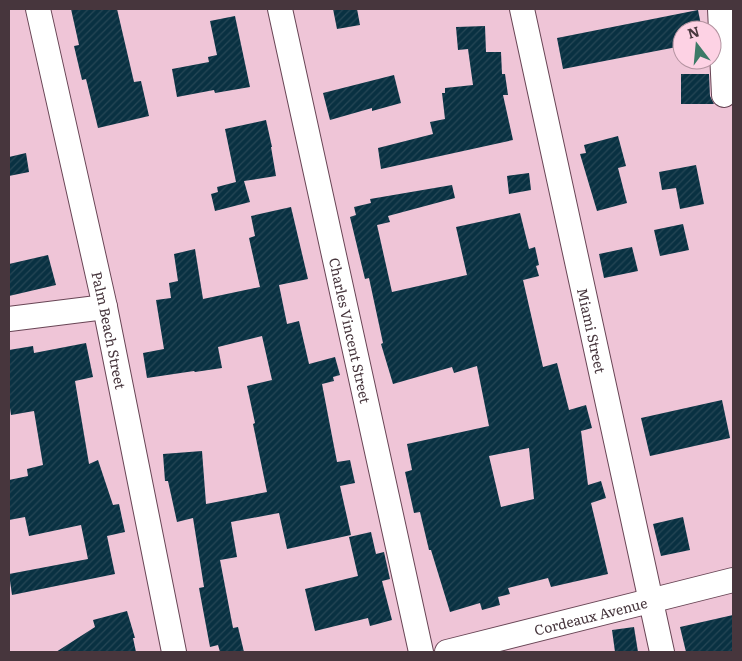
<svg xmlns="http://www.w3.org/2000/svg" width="742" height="661" font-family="Literata,serif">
<defs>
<pattern id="building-hatch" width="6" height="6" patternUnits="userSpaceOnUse" patternTransform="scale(1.25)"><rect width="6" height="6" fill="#093142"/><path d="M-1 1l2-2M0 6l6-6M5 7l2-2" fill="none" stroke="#264756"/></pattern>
</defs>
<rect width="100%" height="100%" fill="#efc5d7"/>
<path fill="url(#building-hatch)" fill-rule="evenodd" d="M71 9H117L134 82 141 81 149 116 98 128 86 79 82 80 74 46 79 45Z
M333 9H357L360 25 337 29Z
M698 10 702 30H682V46L563 69 557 38Z
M235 16 250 87 215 93 214 90 177 97 172 69 209 62 208 57 217 55 210 21Z
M485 26 486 52H501L502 74H505L508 95H503L513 140 381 169 378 148 433 134 430 122 445 119 442 93H445V88L473 85 468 49 458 50 456 27Z
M681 74H709L710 96 714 104H681Z
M394 75 401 103 372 111V108L330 120 323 93Z
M266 120 272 147H271L276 176 244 181 250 202 215 211 211 194 218 192 217 187 236 182 225 129Z
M618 136 626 166 618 168 627 203 597 211 580 154 586 153 584 145Z
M26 153 29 172 9 176V157Z
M696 165 704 204 680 209 676 188 662 190 659 172Z
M529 173 531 190 509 194 507 176Z
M452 185 455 198 388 216 390 222 377 225 392 292 467 275 456 227 520 213 529 249 535 247 539 265 536 266 539 276 523 280 543 367 557 363 569 410 586 405 592 428 581 431 588 485 601 481 606 498 591 503 608 574 551 587 548 578 508 588 510 594 498 597 500 605 482 610 480 603 450 612 431 550H429L420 512 414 513 405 472 412 470 407 444 489 426 477 366 454 373 452 367 393 384 381 344 383 343 369 278 365 279 350 217 356 215 354 207 371 203 370 199ZM529 448 534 499 501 507 489 456Z
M291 207 308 279 279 285 287 324 299 321 309 364 335 357 340 375 333 377 334 381 322 384 337 462 350 460 355 483 340 486 351 535 287 549 279 513 231 522 237 557 220 560 233 628 238 627 244 652H220L218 645 210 647 199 588 204 587 193 518 177 522 168 481H165L163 454 202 451 206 504 267 492 253 424 255 423 247 386 272 380 262 336 218 347 222 368 195 372 194 371 147 378 143 353 164 349 156 300 171 298 169 283 178 281 174 254 195 249 203 299 260 287 249 238 255 236 251 216Z
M683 224 689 250 660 256 654 230Z
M632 247 638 271 604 278 599 254Z
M48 255 56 285 9 296V264Z
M86 343 93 377 75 381 89 464 98 460 113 505 119 504 125 532 107 536 115 574 12 595 9 574 88 559 81 525 29 536 25 517 9 520V480L28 476 27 469 43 465 34 411 11 415 9 401V350L33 346 34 353Z
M722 400 730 438 650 456 641 418Z
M683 517 690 550 661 556 653 524Z
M371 532 376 554 384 552 390 579 382 581 392 620 370 626 368 618 315 631 305 589 358 576 349 537Z
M127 611 135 638H133L136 652H56L95 627 93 620Z
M733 615V652H686L680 627Z
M634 627 638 652H615L612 630Z"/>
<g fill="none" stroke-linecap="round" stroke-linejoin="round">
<defs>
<g id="minor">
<path id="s1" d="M38 9 105 307 174 652"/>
<path id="s2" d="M280 9 421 652"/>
<path id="s3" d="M522 9 662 652"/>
<path d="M720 9 724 95"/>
<path d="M9 319 105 307"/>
<path id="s4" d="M447 652 733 580"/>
</g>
</defs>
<use href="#minor" stroke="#684555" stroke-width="26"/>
<use href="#minor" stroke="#fff" stroke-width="24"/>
</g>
<g text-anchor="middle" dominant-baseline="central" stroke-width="5" stroke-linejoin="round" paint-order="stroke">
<g font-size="14" fill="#47363d" stroke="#fdd2e4">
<text stroke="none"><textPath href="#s1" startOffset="329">Palm Beach Street</textPath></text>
<text stroke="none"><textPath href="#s2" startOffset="329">Charles Vincent Street</textPath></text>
<text stroke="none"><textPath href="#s3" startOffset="329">Miami Street</textPath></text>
<text stroke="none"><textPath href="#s4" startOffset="148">Cordeaux Avenue</textPath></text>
</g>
</g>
<rect width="742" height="661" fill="none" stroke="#47363d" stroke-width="20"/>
<g transform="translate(697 45) rotate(344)"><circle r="24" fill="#fdd2e4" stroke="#b494a1"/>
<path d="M0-4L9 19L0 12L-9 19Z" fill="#3c7a67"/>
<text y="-8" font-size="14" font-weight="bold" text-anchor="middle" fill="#47363d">N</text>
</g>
</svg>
